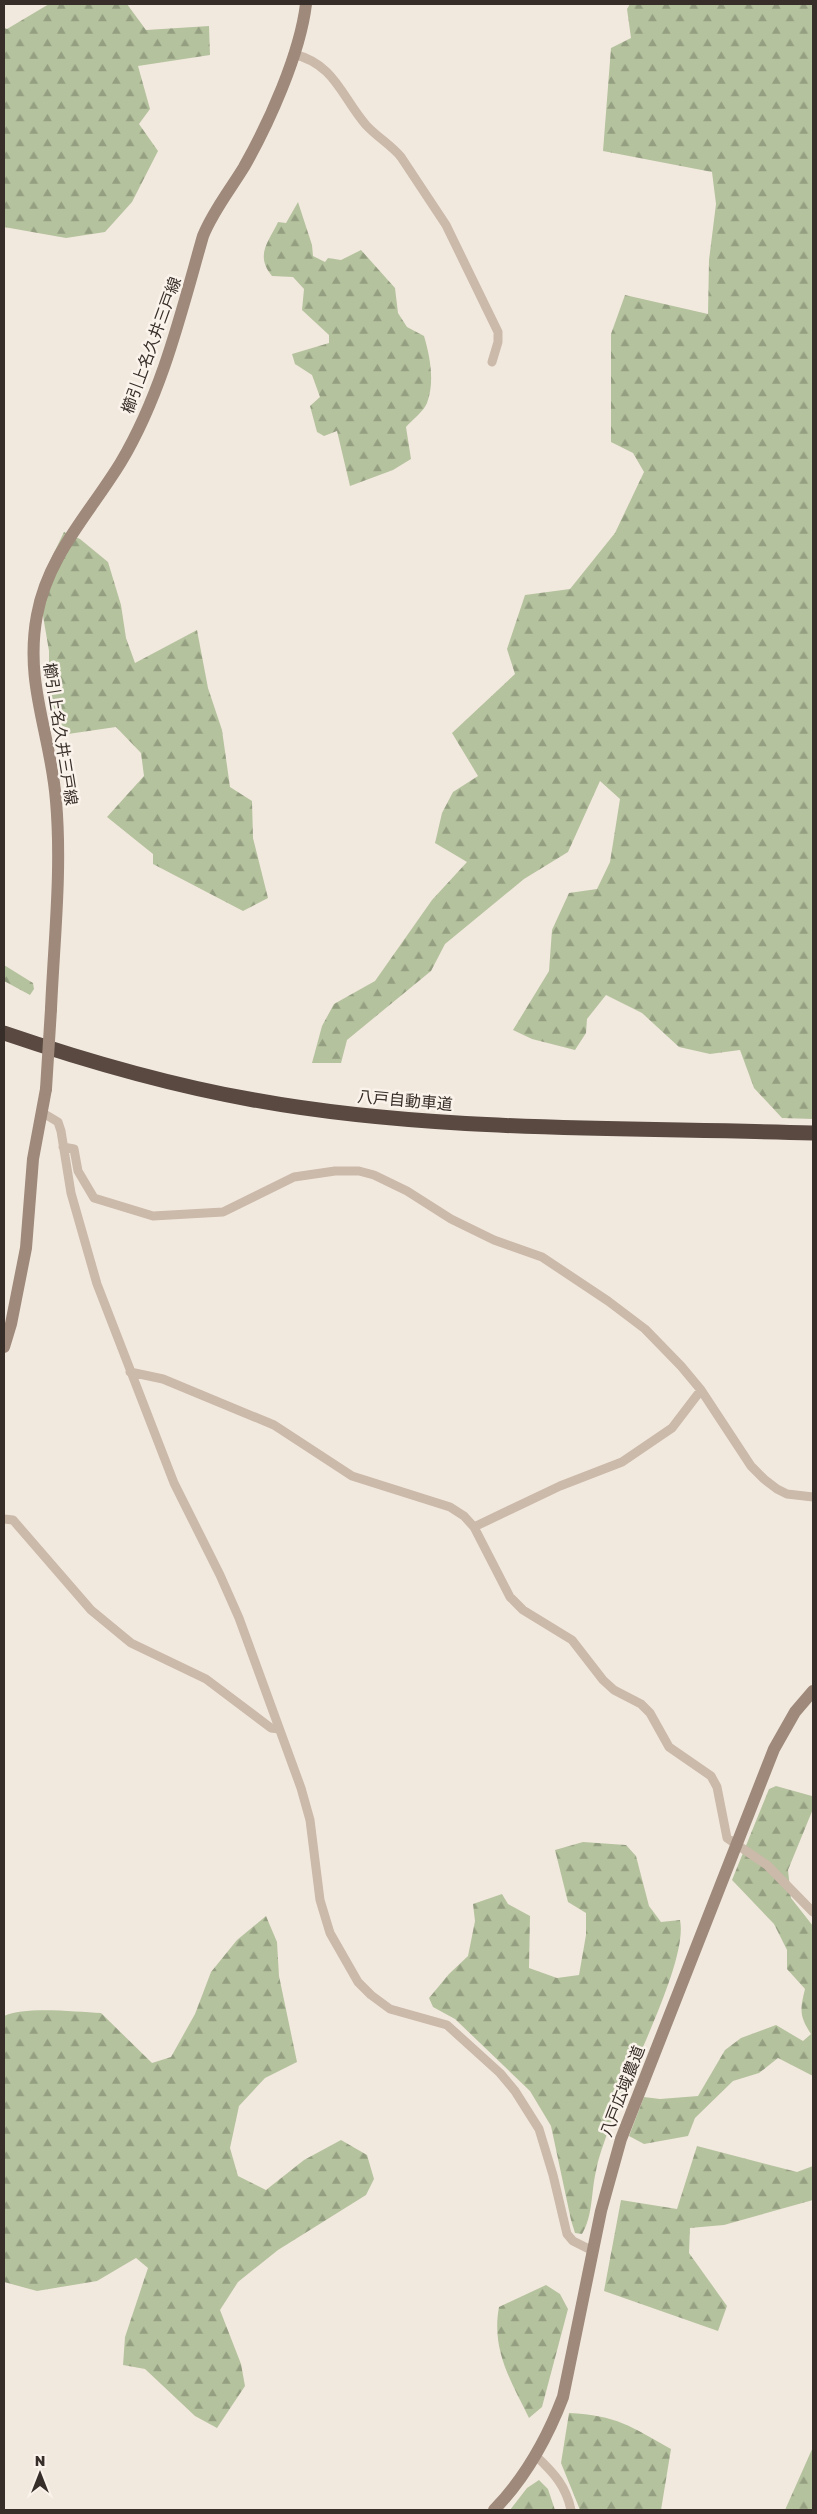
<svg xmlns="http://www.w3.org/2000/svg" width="817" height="2514" font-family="'Golos Text','Noto Sans JP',sans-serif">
<defs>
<pattern id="forest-firs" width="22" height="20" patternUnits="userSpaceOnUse" patternTransform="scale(1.25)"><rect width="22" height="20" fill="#b5c29e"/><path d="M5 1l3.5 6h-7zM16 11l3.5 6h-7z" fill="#949e81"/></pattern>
</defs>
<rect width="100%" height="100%" fill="#f2e9de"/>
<path fill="url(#forest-firs)" d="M49 4H127L146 30 209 26 210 55 138 66 150 109 139 124 158 151 132 202 105 232 66 238 4 227V28L7 29Z
M630 4H813V1119L782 1118 754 1088 740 1050 710 1054 679 1047 642 1013 606 995 587 1019 586 1033 575 1050 532 1039 513 1030 549 971 552 930 569 893 597 889 610 862 620 799 600 781 568 852 524 879 445 944 431 971 347 1040 341 1063H312L322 1026 334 1004 375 981 432 900 467 862 435 843 442 813 453 792 478 776 452 733 515 674 507 649 525 595 570 589 615 533 644 472 633 453 611 442V334L625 295 708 314 709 260 716 204 712 172 603 151 611 48 631 38 627 9Z
M298 202 312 245 313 256 325 262 328 258 341 260 361 250 395 288 398 313 407 327 424 336C430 356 435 382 427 403 424 411 412 420 406 427L411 459 393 470 350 486 337 431 324 436 317 432 310 406 320 397 312 375 295 364 292 354 329 343V335L302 310 304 289 293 277 272 276C255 255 268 243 278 222L286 223Z
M64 532 80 539 108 562 121 605 126 638 135 663 197 630 208 688 222 730 230 787 252 801 253 838 268 898 243 911 153 864V854L107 817 144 776 141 753 116 727 68 734 49 707V651L42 610 48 565Z
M4 965 33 983 34 989 30 995 4 981Z
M776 1786 812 1796 813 1809 788 1870 791 1898 813 1926V2076L778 2058 759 2073 733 2081 695 2118 688 2136 644 2144 629 2136 644 2097 660 2099 698 2096 725 2050 741 2038 776 2025 803 2041 811 2034C799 2016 800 2009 805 1989L787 1969V1950L774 1924 732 1880 769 1789Z
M583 1842 626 1845 636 1856 649 1906 661 1922 680 1920C689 1963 622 2085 607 2134 603 2146 598 2159 596 2171 591 2192 593 2216 582 2234L575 2233 571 2220 551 2126 530 2091 455 2019 433 2007 429 1998 449 1974 468 1956 475 1921 473 1904 502 1894 508 1904 530 1916 529 1968 557 1978 579 1975 586 1935V1913L568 1902 555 1850Z
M266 1916 277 1942 279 1976 297 2062 265 2078 239 2106 230 2148 238 2176 266 2190 304 2160 341 2140 367 2155 374 2179 366 2195 278 2250 238 2282 220 2310 241 2364 245 2386 217 2428 195 2416 145 2369 123 2365 125 2337 148 2268 136 2258 97 2281 37 2291 4 2282V2016C25 2006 76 2012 101 2013L152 2063 171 2057 195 2014 211 1972 237 1940Z
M697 2146 797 2172 813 2166V2200L724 2225 690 2228 689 2253 727 2306 718 2331 604 2291 621 2200 677 2209Z
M546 2285 560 2294 568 2309 542 2407 529 2418C511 2381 491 2350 499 2307Z
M569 2413C616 2415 632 2427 671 2449L661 2510H580L561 2463Z
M813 2447V2510H785Z
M539 2480 548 2489 555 2510H510L527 2488Z"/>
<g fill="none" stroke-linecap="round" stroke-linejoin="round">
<path stroke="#cbb9aa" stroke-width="9" d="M293 54C335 64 341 96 366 125 377 137 391 145 401 157L446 225 498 332V342L492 362
M43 1113 58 1122 61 1131 71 1193 97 1284 174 1483 220 1575 239 1618 301 1788 310 1820 320 1900 330 1933 358 1982 371 1995 390 2009 447 2025 500 2073 515 2091 539 2129 553 2175 567 2234 573 2241 593 2251
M63 1147 74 1149 78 1171 94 1198 153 1216 223 1212 294 1177 335 1171H359L374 1175 407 1191 451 1219 494 1240 542 1257 608 1301 645 1329 681 1366 701 1390 751 1466 764 1479 777 1489 787 1494 813 1497
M130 1372 163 1379 274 1425 352 1476 450 1507 464 1516 474 1527 510 1597 523 1610 572 1640 603 1680 614 1690 641 1704 650 1713 669 1747 711 1776 717 1787 727 1838 767 1865 813 1912
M4 1519 13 1520 91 1610 131 1643 206 1679 271 1728 279 1729
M474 1527 560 1486 622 1462 672 1428 701 1390
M536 2456C554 2473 566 2486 571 2510"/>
<path stroke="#9e897b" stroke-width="12" d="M51 1009C54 940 62 870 56 801 51 734 24 684 37 615 48 555 90 513 121 462 162 393 181 313 203 236 213 211 230 190 244 167 269 123 300 54 306 4
M4 1347 11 1324 26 1248 33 1159 46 1089
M494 2510C526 2477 547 2439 563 2397L601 2211 621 2139 774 1749 795 1712 813 1691"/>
<path stroke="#594941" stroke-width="15" d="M4 1033C86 1061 169 1085 254 1100 435 1133 630 1127 813 1133"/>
<path stroke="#9e897b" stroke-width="12" d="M46 1089 51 1009"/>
</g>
<g text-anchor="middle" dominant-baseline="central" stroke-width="5" stroke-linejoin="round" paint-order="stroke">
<g font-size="16" fill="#382e29" stroke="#faf3eb">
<text transform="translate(151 345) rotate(-70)">櫛引上名久井三戸線</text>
<text transform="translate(61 734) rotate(81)">櫛引上名久井三戸線</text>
<text transform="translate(405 1100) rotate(5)">八戸自動車道</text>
<text transform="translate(622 2091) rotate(-69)">八戸広域農道</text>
</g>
</g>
<rect width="817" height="2514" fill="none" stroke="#382e29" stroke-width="10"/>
<g transform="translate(40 2474)" stroke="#faf3eb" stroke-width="4" paint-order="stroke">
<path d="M0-4L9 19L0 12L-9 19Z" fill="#382e29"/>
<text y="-8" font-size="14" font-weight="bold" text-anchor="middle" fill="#382e29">N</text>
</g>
</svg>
